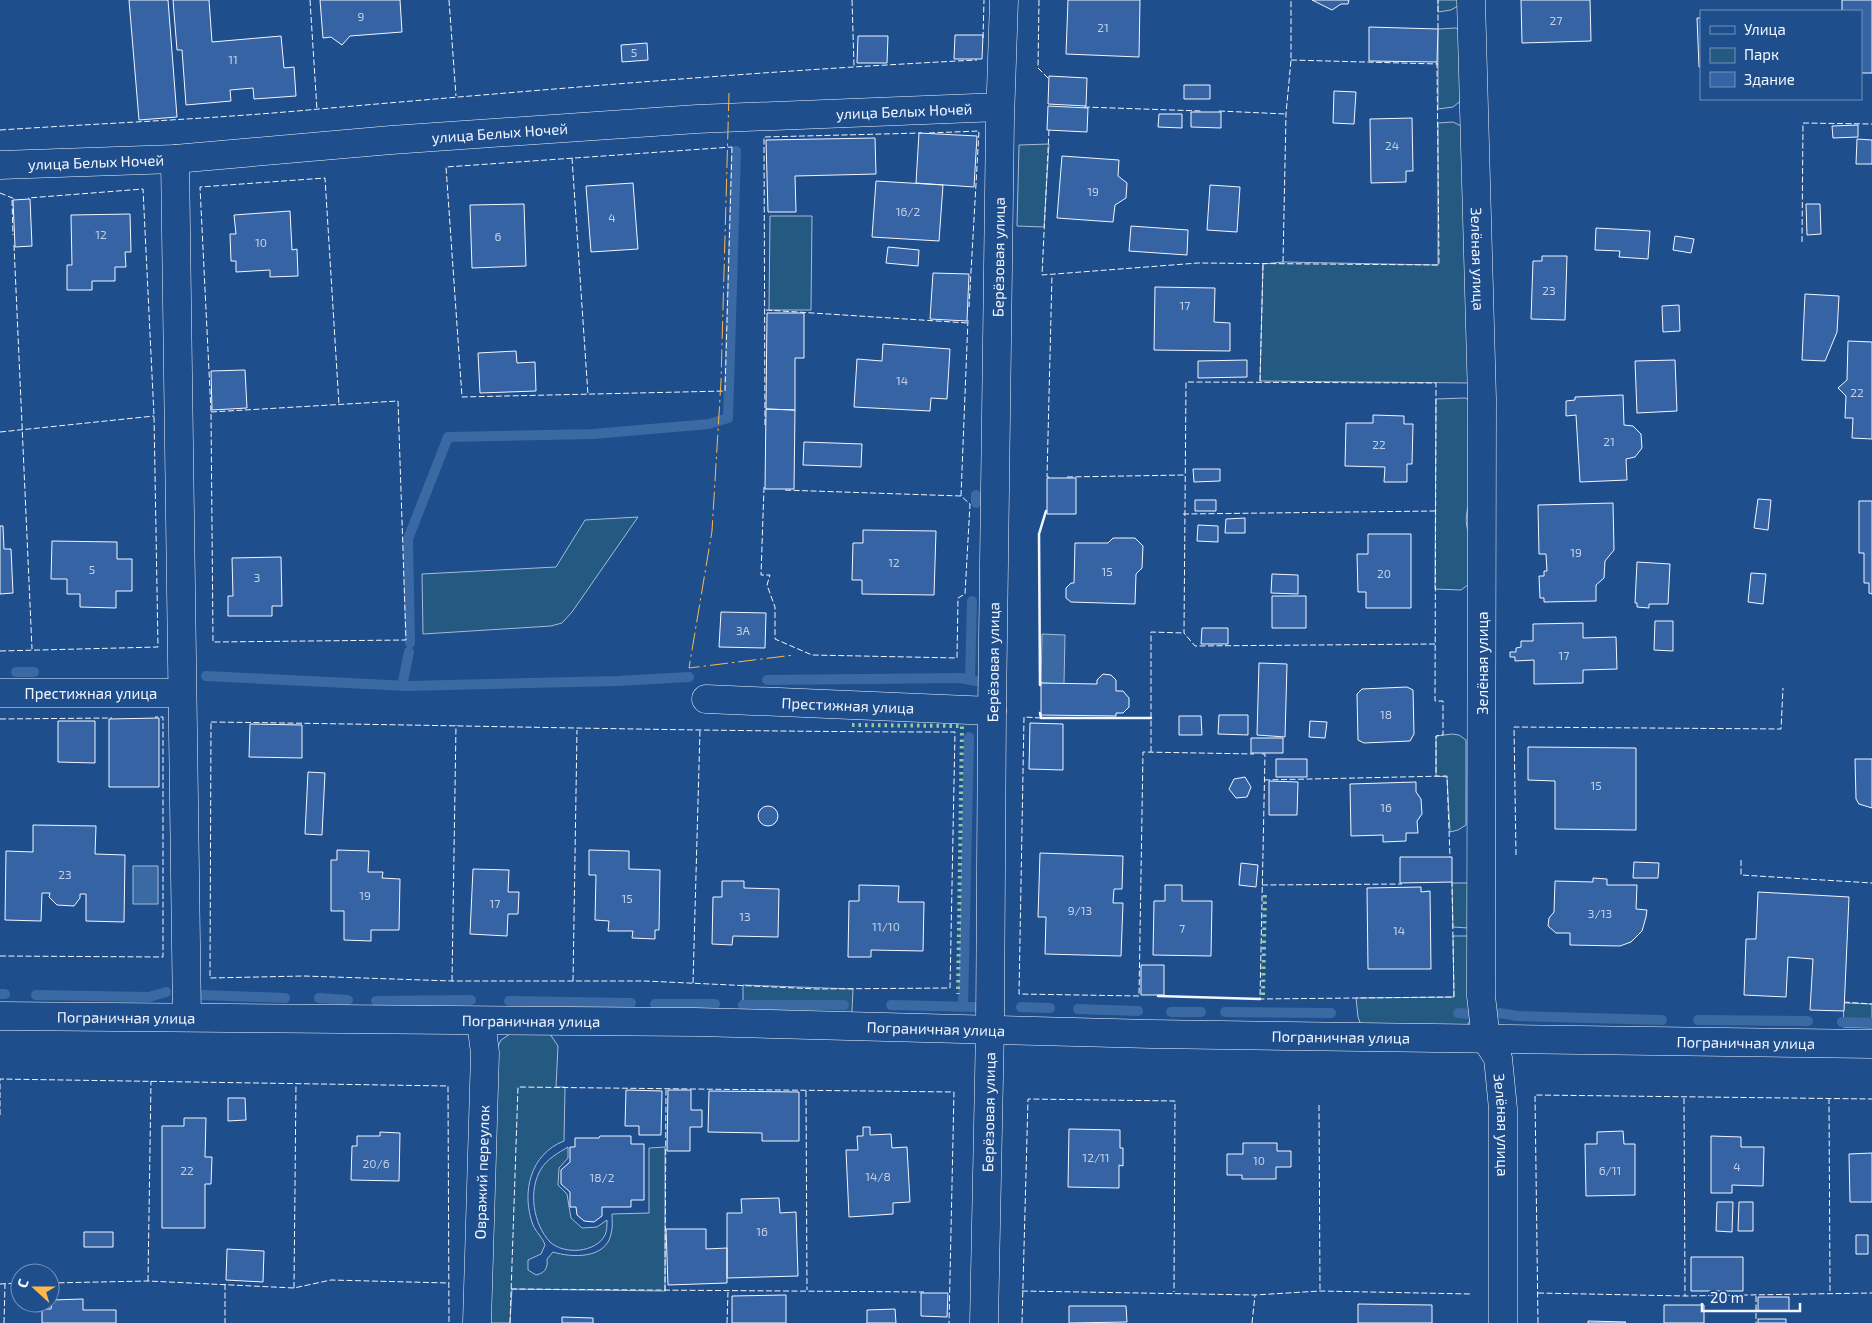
<svg xmlns="http://www.w3.org/2000/svg" width="1872" height="1323" font-family="'Exo 2',sans-serif">
<rect width="100%" height="100%" fill="#1f4e8c"/>
<path fill="#245a82" stroke="#a8bbd7" d="M1438 0H1461V4L1451 10 1438 12Z
M1456 28 1461 32 1463 99 1453 107 1438 109V29Z
M1453 122 1463 127 1472 383 1260 381 1263 264 1283 262 1438 265V123Z
M1049 144 1044 227 1017 226 1019 145Z
M770 216H812L811 310H769Z
M1465 398 1470 400 1471 497C1467 509 1463 523 1470 535L1469 584 1461 590 1435 589 1436 399Z
M638 517 572 612 562 623 551 626 423 634 422 574 556 567 585 520Z
M1452 734 1459 735 1466 740V825L1458 830 1450 832 1447 777 1436 776V736Z
M1452 883H1468V928L1453 927Z
M1453 936H1471L1470 1021 1464 1029 1362 1028 1358 1017 1356 998 1454 997Z
M743 985 853 989 852 1012 848 1016 748 1014 743 1005Z
M1844 1003 1872 1004V1028L1843 1027Z
M510 1034H550L558 1046 556 1087H565L564 1141C530 1154 521 1193 533 1225 536 1232 543 1238 545 1245L541 1254 528 1260V1270L536 1275C545 1273 548 1268 547 1259L553 1252C572 1258 606 1259 611 1234 613 1227 612 1220 612 1214L649 1213V1148L665 1147V1291L512 1289 510 1323H484L495 1053 501 1040Z
M568 1147V1158L559 1168 558 1185 567 1194 571 1218 582 1228 597 1227 607 1220C607 1225 607 1231 605 1235 596 1253 564 1255 550 1242 533 1224 528 1190 541 1169 547 1159 558 1153 568 1147Z"/>
<path fill="#3b69a3" stroke="#a8bbd7" d="M1042 634 1065 635 1064 684 1041 683Z
M133 866H158V904H133Z"/>
<g fill="none" stroke-linecap="round" stroke-linejoin="round">
<path stroke="#3b69a3" stroke-width="10" d="M976 495V503
M410 643 408 539 448 437 593 434 709 424 728 418 736 151
M16 672H34
M206 676 408 686 617 681 689 677
M767 680 961 678 976 681
M970 680 972 601
M402 686 409 652
M0 994H5
M36 995 149 997 166 992
M203 995 285 998
M319 998 348 1000
M376 1001 471 1000
M509 1001 631 1003
M655 1004H715
M743 1005H844
M891 1005 977 1007
M963 1007 969 737
M1021 1007 1050 1008
M1078 1009 1138 1011
M1171 1012H1201
M1225 1012 1331 1013
M1458 1013 1469 1014
M1499 1013 1518 1016 1662 1020
M1698 1020 1808 1021
M1842 1022 1872 1023"/>
</g>
<path fill="#3563a3" stroke="#f2f6ff" d="M129 0H168L177 117 139 120Z
M173 0H209L212 42 281 36 284 68 294 67 296 96 254 99 253 88 230 90 231 101 186 105 182 50H177Z
M320 0H400L402 32 350 36 342 45 331 37 323 38Z
M1068 0H1140L1139 57 1066 54Z
M1312 0H1349L1348 4H1341L1332 10Z
M1521 0H1590L1591 41 1522 43Z
M1842 0H1872V73H1861V11H1842Z
M1697 18H1701V67H1699Z
M1369 27 1438 29 1437 62 1369 61Z
M955 35H983L982 59H954Z
M858 36H888L887 63H857Z
M647 43 648 60 622 62 621 45Z
M1049 76 1087 78 1086 106 1048 104Z
M1184 85H1210V99H1184Z
M1334 91 1356 92 1354 124 1333 123Z
M1048 106 1088 108 1087 132 1047 130Z
M1191 112H1221V128L1191 127Z
M1159 114H1182V128L1158 127Z
M1412 118 1413 171H1406V182L1371 183 1370 119Z
M1858 125V137L1833 138 1832 126Z
M919 133 977 136 974 187 916 183Z
M875 138 876 174 795 176 796 212H768L766 140Z
M1857 139 1872 140V164H1856Z
M1062 156 1119 160 1118 176 1127 183 1126 198 1115 205 1113 222 1057 218Z
M876 181 943 185 939 241 872 237Z
M633 183 638 249 591 252 586 186Z
M1210 185 1240 187 1237 232 1207 230Z
M30 199 32 246 15 247 13 200Z
M524 204 526 266 472 268 470 205Z
M1806 204H1820L1821 234 1807 235Z
M290 211 292 250 297 249 298 276 270 277V270L236 272V261H231L230 234H236L234 215Z
M130 214 131 252H125L126 267H115V281H92V290H67V265H72L71 215Z
M1131 226 1188 230 1187 255 1129 251Z
M1596 228 1650 231 1648 259 1619 257 1620 251 1595 250Z
M1675 236 1694 239 1691 253 1673 250Z
M888 247 919 250 918 266 886 263Z
M1542 256H1567L1565 320 1531 319 1533 261H1542Z
M933 273 969 274 967 321 930 319Z
M1155 287 1215 288 1214 322 1230 323V351L1154 350Z
M1805 294 1839 296 1837 332 1825 361 1802 360Z
M1679 305 1680 331 1663 332 1662 306Z
M767 313H804V358H795V410L766 409Z
M1848 341 1872 342V439L1852 438 1853 418H1845L1846 396 1838 388 1847 380Z
M883 344 950 349 947 399 931 398 930 411 854 407 857 359 882 361Z
M516 351 517 363 535 362 536 391 480 393 478 353Z
M1247 360V377L1198 378V361Z
M1675 360 1677 411 1637 413 1635 361Z
M245 370 247 408 212 410 211 371Z
M1623 395 1624 425 1633 426 1641 434 1642 448 1635 457 1626 459 1627 480 1580 482 1576 415 1566 416V401L1575 400V397Z
M766 409 795 410 794 489H765Z
M1373 415 1404 416V424H1413L1412 464H1407V482H1384L1385 467 1345 466 1346 423H1373Z
M804 442 862 444 861 467 803 465Z
M1193 469H1220V481L1194 482Z
M1047 478H1076V514H1047Z
M1758 499 1771 500 1768 530 1754 528Z
M1195 500H1216V511H1195Z
M1859 501H1872V594L1869 593V583H1864V553H1859Z
M1613 503 1614 550 1605 561 1604 578 1596 585V601L1544 602V598H1540L1539 576H1544V571H1547L1546 554H1539L1538 505Z
M1245 518V533H1225L1226 519Z
M1198 525 1218 526V542L1197 541Z
M0 526H3L4 549H11L13 593 0 594Z
M863 530 936 531 934 595 862 594V580H852L853 543H863Z
M1368 534H1411V608H1366V592H1358L1357 554H1368Z
M1113 538H1135L1143 546 1142 568 1136 574 1135 604 1071 602 1066 598V588L1071 583H1074L1075 543H1108Z
M52 541 117 542V559H132V591H116V608L80 607V594H67V579H51Z
M281 557 282 606H272V616H228V596H233L232 558Z
M1637 562 1670 564 1668 604H1649V608L1637 607V603H1635Z
M1751 573 1766 574 1763 604 1748 602Z
M1272 574 1298 575V594L1271 593Z
M1272 596H1306V628H1272Z
M721 612 766 613 765 648 719 647Z
M1655 621H1673V651L1654 650Z
M1583 623V638L1616 637 1617 669 1583 670V683L1534 684V660L1515 661V657H1510V652H1516V648L1521 647V641H1533V624Z
M1202 628H1228V644H1201Z
M1259 663 1287 664 1285 737 1257 735Z
M1103 674 1111 675 1116 680V691H1123L1129 698V707L1123 713H1116V716L1041 715V683L1097 684V680Z
M1407 687 1413 690 1414 734 1410 741 1364 743 1358 740 1357 694 1362 689Z
M1219 715H1248V735L1218 734Z
M1179 716H1201L1202 735H1179Z
M159 718V787H109V719Z
M58 721H95V763L58 762Z
M1310 721 1327 722 1325 738 1309 737Z
M1030 723 1063 724V770L1029 769Z
M250 724 302 725V758L249 757Z
M1251 738H1283V753H1251Z
M1528 747 1636 748V830L1555 829V781L1528 780Z
M1276 759H1307V777H1276Z
M1855 759H1872V808L1859 804 1856 799Z
M308 772 325 773 322 835 305 834Z
M1245 777 1251 787 1247 797 1236 798 1229 789 1234 779Z
M1269 781 1298 782 1297 815H1269Z
M1416 782V792L1421 799 1422 814 1417 821 1418 833H1406V841L1383 842V835L1351 836 1350 784Z
M758 816a10 10 0 1 1 20 0a10 10 0 1 1-20 0Z
M33 825 96 826 95 854 125 855 124 922 86 921V894H80V898L74 906 57 905 49 897 50 893H42L41 921 5 920 6 851 33 852Z
M337 850 369 851 368 872H383L382 878 400 879 399 930H371V941L344 940V911H331V860H337Z
M589 850 629 851V869L660 870 659 930H655V939L632 938 633 931H608L609 921 595 920 596 875H589Z
M1040 853 1123 856 1122 889H1114L1113 903H1123L1121 956 1045 954 1046 917H1038Z
M1400 857H1452V882L1400 883Z
M1634 862 1659 863 1658 878H1633Z
M1241 863 1258 865 1256 887 1239 885Z
M473 869 509 870 508 892H519L518 914H508L507 936 470 934Z
M1593 878 1607 879V885H1637L1636 909 1647 910 1646 917 1642 931 1631 942 1620 946 1570 945V933H1556L1548 926 1549 918 1554 912 1555 881 1593 882Z
M722 881H744V888L779 889 778 937 733 936 732 945 712 944 713 897H722Z
M859 885 899 886 898 902H924L923 951 871 950V957H848L849 901H859Z
M1165 885H1182V901H1212L1211 956 1153 955 1154 901H1165Z
M1421 887V892L1430 891 1431 969H1368L1367 888Z
M1758 892 1849 897 1844 1011 1810 1010 1813 959 1788 957 1786 997 1744 995 1746 939H1756Z
M1141 965H1164V995H1141Z
M626 1090 662 1091 661 1135H639V1126H625Z
M668 1090H691V1110H702V1127H690V1151H667Z
M709 1091 799 1092V1141H762V1133L708 1132Z
M228 1098H245L246 1120 228 1121Z
M184 1118H206L205 1157H212L211 1184H205V1228H162V1126H184Z
M863 1127H870V1135L891 1134 892 1148 907 1147 910 1202 893 1203V1214L849 1217 846 1150H858L857 1136H863Z
M1069 1129 1120 1130V1148H1123V1166L1119 1165V1188L1068 1187Z
M1623 1131 1624 1144H1635V1195L1586 1196 1585 1144H1597V1132Z
M380 1132 400 1133 399 1181 351 1180 352 1146H357V1136H380Z
M600 1136H631V1144H644V1200H631V1207H602V1216L594 1222 584 1221 577 1215 576 1207H570V1192L561 1184V1170L570 1162V1147H575V1138H599Z
M1711 1136 1741 1137V1147H1764L1763 1186 1732 1185V1193H1711Z
M1243 1143H1277V1151H1291V1167H1276V1179H1242V1175H1227V1154H1243Z
M1872 1153V1202H1850L1849 1154Z
M779 1198 780 1213 796 1212 798 1276 727 1278V1213H742L741 1199Z
M1717 1202H1733L1732 1232 1716 1231Z
M1739 1202H1753V1231H1738Z
M666 1229H706V1249L727 1248V1283L668 1285Z
M84 1232H113V1247H84Z
M1856 1235H1868V1254H1856Z
M227 1249 264 1251 263 1282 226 1280Z
M1691 1257H1743V1291H1691Z
M921 1293H948L947 1317 921 1316Z
M786 1295V1323H732V1296Z
M1758 1297H1789V1311H1758Z
M83 1299V1310H116V1323H42V1309H51L52 1300Z
M1358 1304 1432 1305V1323H1358Z
M1664 1305H1704V1323H1664Z
M1069 1306H1126L1127 1322 1069 1323Z
M895 1309 896 1323H867V1310Z
M562 1317 593 1318V1323H562Z
M1758 1319H1786V1323H1758Z
M1588 1321 1626 1322 1625 1323H1588Z"/>
<g fill="none" stroke-linecap="round" stroke-linejoin="round">
<defs>
<g id="minor">
<path id="s1" d="M1471 0 1482 399 1481 996 1486 1039 1498 1058 1503 1109V1323"/>
<path d="M175 159 187 1016"/>
<path id="s2" d="M0 165 175 159 391 140 697 119 1000 107"/>
<path id="s3" d="M0 693H182"/>
<path id="s4" d="M706 699 992 711"/>
<path id="s5" d="M0 1016 695 1022 1151 1034 1872 1044"/>
<path id="s6" d="M477 1323 485 1053 481 1021"/>
<path id="s7" d="M984 1323 990 1028 992 711 1000 120 1004 0"/>
</g>
</defs>
<use href="#minor" stroke="#f2f6ff" stroke-width="29"/>
<use href="#minor" stroke="#1f4e8c" stroke-width="28"/>
<path stroke="#97c8a6" stroke-width="4" stroke-dasharray="2.5 4" stroke-linecap="butt" d="M852 725 962 726 958 994
M1263 995 1265 893"/>
<path stroke="#f2f6ff" stroke-width="1" stroke-dasharray="6 2.5" stroke-linecap="butt" d="M310 0 317 110
M449 0 456 96
M852 0 854 66
M1039 0 1038 68 1049 79
M1438 29V0
M983 38 984 0
M1291 60 1438 64
M1084 107 1201 111
M1219 111 1286 114
M0 130C106 123 213 119 319 109 539 90 758 71 977 60
M1049 130 1042 275 1198 263 1439 265 1437 62
M929 133 979 131 969 307
M732 147 725 391 462 397 446 167Z
M572 158 588 395
M0 193 15 199
M12 200 13 235
M1802 242 1803 123 1872 124
M14 245 32 649
M1283 262 1286 114 1291 60V0
M766 310 968 323
M1260 381 1263 264
M211 412 398 401 406 640 213 642 211 412 200 187 325 178 339 405
M765 425 764 137 922 133
M0 432 154 416
M1049 477H1047L1052 275
M1067 477 1184 475
M764 487 761 575H770L767 585 775 607V639L812 655 957 658 958 598 965 594 970 504 961 496 783 490
M961 496 968 319
M1183 514 1435 511
M1435 644 1195 646 1184 633 1186 382 1436 383 1435 701H1443V735L1436 736V776
M0 651 158 647 154 416 143 189 28 198
M1041 718 1024 717 1019 994 1139 996 1143 752 1254 754
M0 719 112 718
M211 722C459 725 707 732 955 732L950 988 817 989 645 981H452L304 976 210 978Z
M1151 752V632L1184 633
M1262 754H1265L1260 999 1454 997 1452 882
M1264 780 1447 776 1450 857
M1516 855 1514 727 1781 729 1783 688
M1741 860V875L1872 883
M1262 885 1402 884
M0 956 163 957V717H155
M452 981 456 725
M573 981 577 730
M693 983 700 730
M1844 1002 1872 1004
M806 1091 807 1290
M1684 1098 1685 1296
M1829 1098 1830 1292
M1319 1105 1320 1291
M0 1115V1079L448 1086 449 1323
M148 1281 151 1081
M50 1283 148 1281 294 1288 331 1280 448 1283
M0 1284 20 1283
M225 1284V1323
M294 1288 296 1083
M511 1289 924 1292
M665 1291 666 1088
M1022 1291 1255 1295 1320 1291 1471 1294
M1538 1293 1685 1296 1872 1293
M1756 1296V1323
M4 1323 5 1284
M510 1323 518 1087 954 1092 949 1323
M727 1323 728 1292
M1022 1323 1028 1099 1175 1101 1174 1292
M1252 1323 1255 1295
M1538 1323 1535 1095 1872 1099"/>
<path stroke="#f2f6ff" stroke-width="2.5" d="M1040 685 1039 534 1046 511
M1040 713 1041 718H1151
M1158 996 1260 999"/>
<path stroke="#ffb74d" stroke-width="1" stroke-dasharray="18 4 2.5 4" stroke-linecap="butt" d="M729 93 721 381 712 531 689 668 794 655"/>
</g>
<g text-anchor="middle" dominant-baseline="central" stroke-width="4" stroke-linejoin="round" paint-order="stroke">
<g font-size="12" fill="#c3d1e8">
<text x="361" y="16">9</text>
<text x="1556" y="20">27</text>
<text x="1103" y="27">21</text>
<text x="634" y="52">5</text>
<text x="233" y="59">11</text>
<text x="1392" y="145">24</text>
<text x="1093" y="191">19</text>
<text x="908" y="211">16/2</text>
<text x="612" y="217">4</text>
<text x="101" y="234">12</text>
<text x="498" y="236">6</text>
<text x="261" y="242">10</text>
<text x="1549" y="290">23</text>
<text x="1185" y="305">17</text>
<text x="902" y="380">14</text>
<text x="1857" y="392">22</text>
<text x="1609" y="441">21</text>
<text x="1379" y="444">22</text>
<text x="1576" y="552">19</text>
<text x="894" y="562">12</text>
<text x="92" y="569">5</text>
<text x="1107" y="571">15</text>
<text x="1384" y="573">20</text>
<text x="257" y="577">3</text>
<text x="743" y="630">3А</text>
<text x="1564" y="655">17</text>
<text x="1386" y="714">18</text>
<text x="1596" y="785">15</text>
<text x="1386" y="807">16</text>
<text x="65" y="874">23</text>
<text x="365" y="895">19</text>
<text x="627" y="898">15</text>
<text x="495" y="903">17</text>
<text x="1080" y="910">9/13</text>
<text x="1600" y="913">3/13</text>
<text x="745" y="916">13</text>
<text x="886" y="926">11/10</text>
<text x="1182" y="928">7</text>
<text x="1399" y="930">14</text>
<text x="1096" y="1157">12/11</text>
<text x="1259" y="1160">10</text>
<text x="376" y="1163">20/6</text>
<text x="1737" y="1166">4</text>
<text x="187" y="1170">22</text>
<text x="1610" y="1170">6/11</text>
<text x="878" y="1176">14/8</text>
<text x="602" y="1177">18/2</text>
<text x="762" y="1231">16</text>
</g>
<g font-size="15" fill="#f2f6ff" stroke="#1f4e8c">
<text stroke="none"><textPath href="#s2" startOffset="906">улица Белых Ночей</textPath></text>
<text stroke="none"><textPath href="#s2" startOffset="501">улица Белых Ночей</textPath></text>
<text stroke="none"><textPath href="#s2" startOffset="96">улица Белых Ночей</textPath></text>
<text stroke="none"><textPath href="#s7" startOffset="1066">Берёзовая улица</textPath></text>
<text stroke="none"><textPath href="#s1" startOffset="259">Зелёная улица</textPath></text>
<text stroke="none"><textPath href="#s7" startOffset="661">Берёзовая улица</textPath></text>
<text transform="translate(1482 663) rotate(-90)">Зелёная улица</text>
<text stroke="none"><textPath href="#s3" startOffset="91">Престижная улица</textPath></text>
<text stroke="none"><textPath href="#s4" startOffset="142">Престижная улица</textPath></text>
<text stroke="none"><textPath href="#s5" startOffset="126">Пограничная улица</textPath></text>
<text stroke="none"><textPath href="#s5" startOffset="531">Пограничная улица</textPath></text>
<text stroke="none"><textPath href="#s5" startOffset="936">Пограничная улица</textPath></text>
<text stroke="none"><textPath href="#s5" startOffset="1341">Пограничная улица</textPath></text>
<text stroke="none"><textPath href="#s5" startOffset="1746">Пограничная улица</textPath></text>
<text stroke="none"><textPath href="#s7" startOffset="211">Берёзовая улица</textPath></text>
<text stroke="none"><textPath href="#s1" startOffset="1129">Зелёная улица</textPath></text>
<text stroke="none"><textPath href="#s6" startOffset="151">Овражий переулок</textPath></text>
</g>
</g>
<rect x="1700" y="10" width="162" height="90" fill="#1f4e8c" stroke="#7391ba"/>
<rect x="1710" y="26" width="25" height="8" fill="#1f4e8c" stroke="#7391ba"/>
<text x="1744" y="35" font-size="15" fill="#f2f6ff">Улица</text>
<rect x="1710" y="48" width="25" height="15" fill="#245a82" stroke="#7391ba"/>
<text x="1744" y="60" font-size="15" fill="#f2f6ff">Парк</text>
<rect x="1710" y="72" width="25" height="15" fill="#3563a3" stroke="#7391ba"/>
<text x="1744" y="85" font-size="15" fill="#f2f6ff">Здание</text>
<g transform="translate(35 1288) rotate(291)"><circle r="24" fill="#1f4e8c" stroke="#7391ba"/>
<path d="M0-4L9 19L0 12L-9 19Z" fill="#ffb74d"/>
<text y="-8" font-size="14" font-weight="bold" text-anchor="middle" fill="#f2f6ff">С</text>
</g>
<path d="M1702 1303v8h98v-8" fill="none" stroke="#f2f6ff" stroke-width="2.5"/>
<text x="1710" y="1303" font-size="15" fill="#f2f6ff" stroke="#1f4e8c" stroke-width="4" paint-order="stroke">20 m</text>
</svg>
